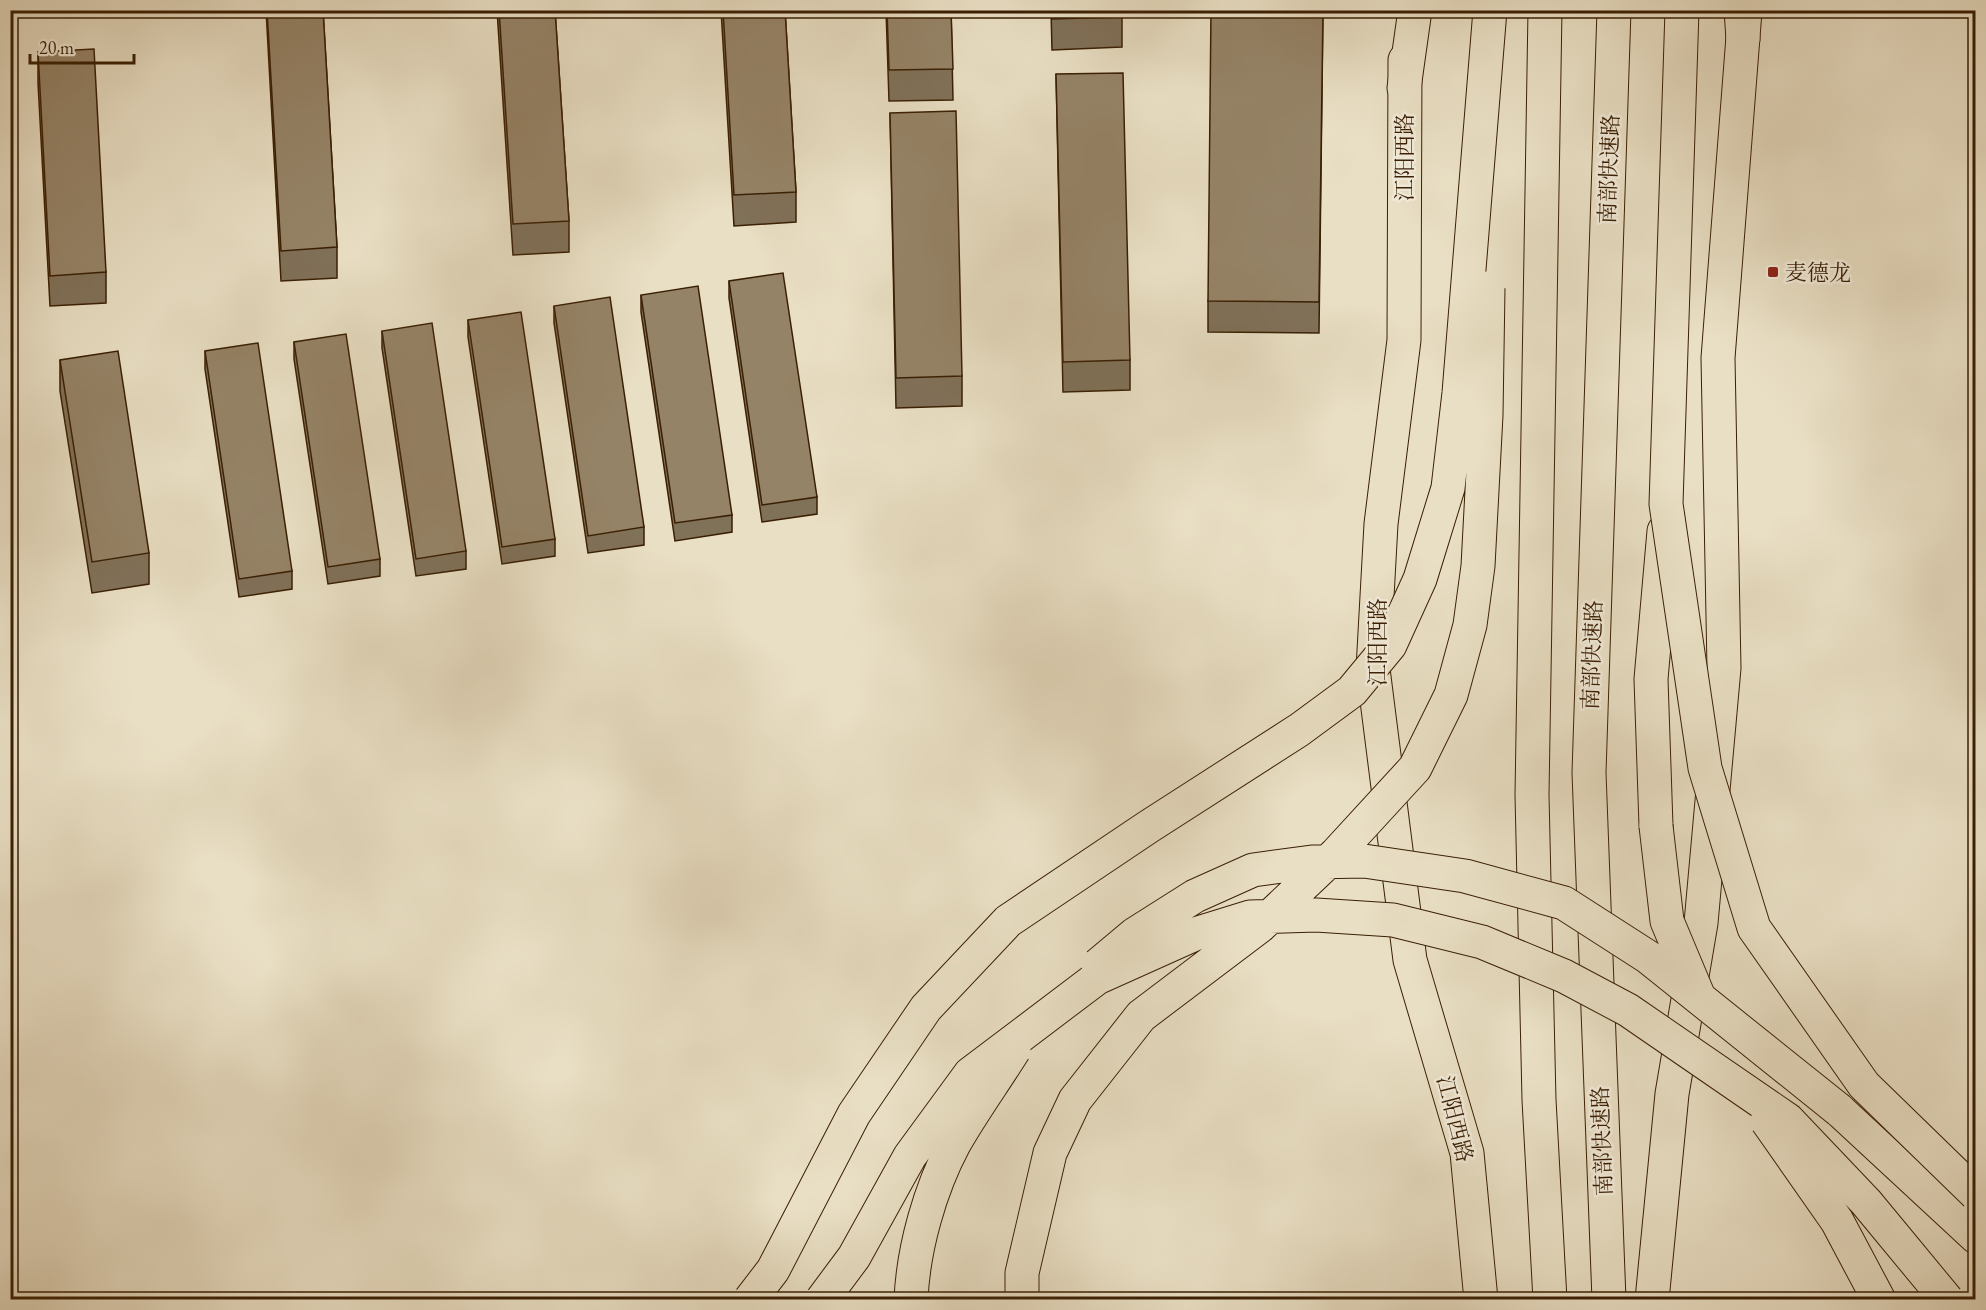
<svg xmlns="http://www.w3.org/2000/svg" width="1986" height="1310" font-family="'EB Garamond','Noto Serif SC',serif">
<rect width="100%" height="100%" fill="#e9dfc4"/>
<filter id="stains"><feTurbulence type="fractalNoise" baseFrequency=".00333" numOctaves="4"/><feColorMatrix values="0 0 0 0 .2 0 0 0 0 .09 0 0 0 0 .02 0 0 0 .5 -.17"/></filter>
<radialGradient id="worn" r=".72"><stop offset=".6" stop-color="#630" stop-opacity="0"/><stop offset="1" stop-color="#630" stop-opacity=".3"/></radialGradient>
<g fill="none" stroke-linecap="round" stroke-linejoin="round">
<defs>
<path id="major" d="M1405 60 1404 340 1381 524 1373 669 1410 960 1467 1153 1481 1300
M1652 1300 1672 1094 1701 923 1724 668 1718 358 1745 11"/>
<path id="highway" d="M1545 10 1532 795 1539 1100 1550 1300
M1741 10 1743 39
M1404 88 1415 10
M1656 826 1651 679 1664 531
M1839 1110 1976 1237
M1609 1300 1589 773 1614 10"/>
</defs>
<use href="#major" stroke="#3a1f03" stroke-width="35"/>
<use href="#highway" stroke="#3a1f03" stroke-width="35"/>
<use href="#major" stroke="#e9dfc4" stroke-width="33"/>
<use href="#highway" stroke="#e9dfc4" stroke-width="33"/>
<defs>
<path id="highway-bridge" d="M1682 10 1666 504 1705 768 1754 928 1864 1085 1976 1194
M1656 826 1667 921 1698 995
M1098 965 1135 934 1195 896 1253 870 1312 862 1364 861 1465 876 1564 903 1648 957 1839 1110
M1767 1121 1837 1221 1879 1300
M750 1300 773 1270 854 1114 926 1008 1008 921 1148 827 1299 730 1352 691 1390 645 1420 579 1448 488 1459 393 1490 10
M822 1300 854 1257 910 1156 970 1074 1097 978 1195 934 1250 917 1316 915 1393 920 1482 942 1564 976 1628 1010 1788 1120 1866 1202 1947 1300
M911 1300C913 1249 930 1189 954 1144 972 1112 994 1082 1014 1050
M1022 1300V1273L1050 1153 1075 1100 1141 1016 1260 926 1336 854 1415 768 1451 695 1470 625 1478 566 1486 415 1488 288"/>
</defs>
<use href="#highway-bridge" stroke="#3a1f03" stroke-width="35" stroke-linecap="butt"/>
<use href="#highway-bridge" stroke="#e9dfc4" stroke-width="33"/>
</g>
<path fill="#807159" stroke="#3a1f03" stroke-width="1.5" d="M266 10H323L337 247V278L281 281Z
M497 10H555L569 221V252L513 255Z
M721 10H785L796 192V222L734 226Z
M886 10H951L953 100 889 101Z
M1051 10H1122V47L1052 50Z
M1323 10 1319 333 1208 332V301Z
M38 52 106 272V303L50 306 38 83Z
M1056 74 1130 360V390L1063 392Z
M890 113 962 376V406L896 408Z
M729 281 817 497V514L762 522 729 298Z
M641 295 732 515V532L675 541 641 312Z
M554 306 644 527V545L588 553 554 323Z
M468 320 555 539V556L502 564 468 337Z
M382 331 466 551V569L416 576 382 348Z
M294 342 380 559V576L328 584 294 359Z
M205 351 292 571V589L239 597 205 369Z
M60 360 149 553V584L92 593 60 391Z"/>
<path fill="#958367" stroke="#3a1f03" stroke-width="1.5" d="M267 10H323L337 247 281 251Z
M499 10H555L569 221 513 224Z
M723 10H785L796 192 734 195Z
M887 10H951L953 69 889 70Z
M1052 10H1122V17L1052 19Z
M1211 10H1323L1319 302 1208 301Z
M94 49 106 272 50 276 38 52Z
M1123 73 1130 360 1063 362 1056 74Z
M956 111 962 376 896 378 890 113Z
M783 273 817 497 762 505 729 281Z
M698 286 732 515 675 523 641 295Z
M610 297 644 527 588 536 554 306Z
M521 312 555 539 502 547 468 320Z
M432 323 466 551 416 559 382 331Z
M346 334 380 559 328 567 294 342Z
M258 343 292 571 239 579 205 351Z
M118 351 149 553 92 562 60 360Z"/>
<rect fill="#8f2418" stroke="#f1ead9" stroke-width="2" x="1767" y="266" width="12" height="12" rx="3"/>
<g text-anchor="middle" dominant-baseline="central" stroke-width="5" stroke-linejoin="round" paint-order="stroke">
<g font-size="22" fill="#3a1f03" stroke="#f1ead9">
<text transform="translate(1404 157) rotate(-90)">江阳西路</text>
<text transform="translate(1609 169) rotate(-88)">南部快速路</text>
<text transform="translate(1377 642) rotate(-90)">江阳西路</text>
<text transform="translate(1592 655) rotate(-88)">南部快速路</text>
<text transform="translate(1455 1119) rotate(76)">江阳西路</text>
<text transform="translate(1602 1141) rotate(-92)">南部快速路</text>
</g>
<g font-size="22" fill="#3a1f03" stroke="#f1ead9" text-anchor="start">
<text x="1785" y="272">麦德龙</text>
</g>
</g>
<rect width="1986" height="1310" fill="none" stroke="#e9dfc4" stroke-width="36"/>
<rect x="12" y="12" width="1962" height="1286" fill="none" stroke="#3a1f03" stroke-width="3"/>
<rect x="18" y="18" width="1950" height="1274" fill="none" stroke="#3a1f03" stroke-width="1.5"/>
<path d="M30 54v9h104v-9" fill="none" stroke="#3a1f03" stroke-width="3"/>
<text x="39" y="54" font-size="18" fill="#3a1f03" stroke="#f1ead9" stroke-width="4.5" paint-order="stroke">20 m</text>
<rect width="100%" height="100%" filter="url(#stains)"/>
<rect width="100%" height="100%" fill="url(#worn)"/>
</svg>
